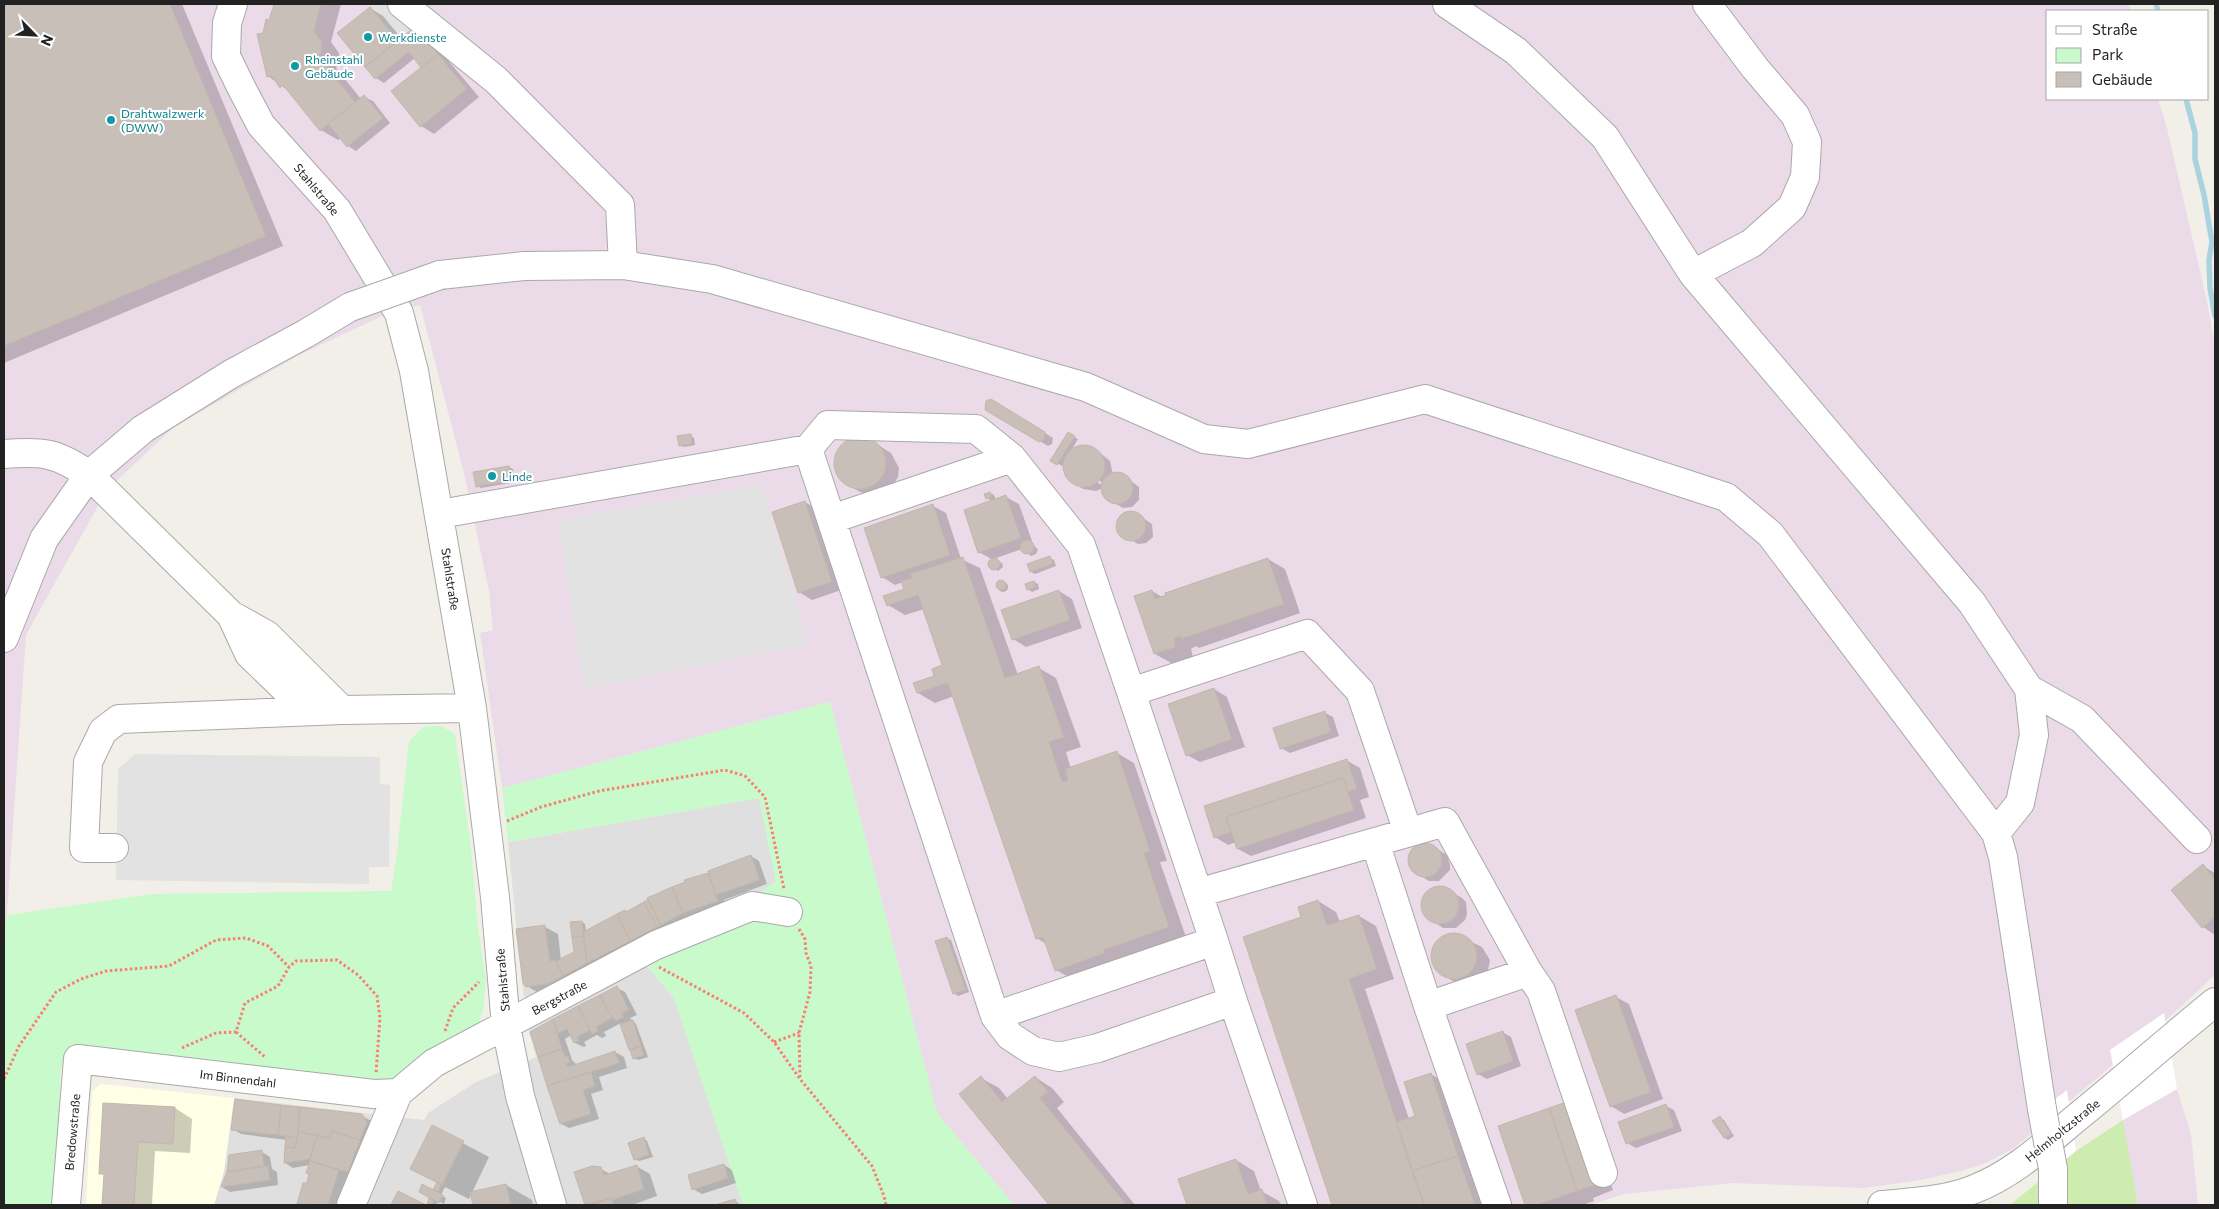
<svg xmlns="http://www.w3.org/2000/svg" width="2219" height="1209" font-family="Commissioner,sans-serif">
<rect width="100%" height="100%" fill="#f2efe9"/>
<path fill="#e0dfdf" d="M759 798 776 882 648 967 674 998 743 1205H214L224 1171 234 1098 424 1120 428 1113 476 1082 536 1057 529 1031 522 984 508 842Z"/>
<path fill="#ebdbe8" d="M4 4H2129L2131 11H2048V99H2158L2167 128 2206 297 2215 346V975L2165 1021 2014 1148 1986 1163 1961 1171 1920 1180 1864 1188 1733 1183 1624 1194 1590 1205H1014L937 1113 830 702 502 788 480 633 493 630 489 591 464 473 420 305 382 316 299 355 174 427 107 490 26 635 4 957Z
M2177 1089 2191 1134 2198 1205H2138L2123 1120Z"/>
<path fill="#ffffe5" d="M101 1084 234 1098 224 1171 214 1205H86L92 1091Z"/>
<path fill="#ceebb0" d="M2123 1120 2138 1205H2010L2076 1151Z"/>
<path fill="#c8facb" d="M830 702 937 1113 1014 1205H743L674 998 647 967 776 882 759 798 508 842 502 788Z
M441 726 455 734 471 848 478 927 486 981 483 1011 477 1029 386 1083 70 1054 61 1067 54 1205H4V957L7 915 153 894 391 891 397 853 409 741 423 727Z"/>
<path fill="#e2e2e2" d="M368 4H387L409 32 398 41Z
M761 485 809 644 584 689 558 520Z
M135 754 380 757V784L390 785 389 867H369V884L116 880 118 769Z"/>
<path fill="#fff" d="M2164 1013 2177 1089 2123 1120 2110 1050Z
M2067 1090 2076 1151 2040 1179 2036 1153 2042 1109Z"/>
<path fill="#0003" fill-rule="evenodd" d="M4 4H182L283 246 4 363Z
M275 4H341L331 42 339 53V60L336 68 361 99 364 97 373 101 390 123 356 151 348 146 341 138 338 140 321 130 290 92 268 76 264 34 270 22Z
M370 8 383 16 402 39 425 33 479 97 434 134 421 126 423 68 415 58 384 83 376 78Z
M991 400 1053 438 1052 444 1048 446 986 409Z
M1068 434 1078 439 1070 453 1077 447H1090L1100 453 1110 461 1113 475H1123L1139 487V500L1132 507 1123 508 1105 497 1103 488 1096 491 1083 489 1069 480 1064 468 1066 461 1062 466 1052 460ZM1094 477 1103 483V486L1093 479Z
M691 436 694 438 695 445 684 447 680 445Z
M862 438 870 440 891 453 899 468 898 477 890 490 875 496 860 492 846 484 836 471V455L839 448 846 442Z
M509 467 513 469 515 482 481 488 477 486Z
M990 493 994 495 996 500 1006 497 1019 504 1033 544 1038 550 1036 554 1031 556 1022 549 993 559 1002 563 1003 567 998 571 990 567 989 564 993 560 979 552 992 501 987 498Z
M805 502 818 510 844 589 812 600 799 592Z
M933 506 946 513 961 559 980 568 1018 675 1039 668 1056 678 1081 747 1066 752 1071 769 1117 753 1134 763 1167 861 1160 862 1186 937 1074 980 1056 970 1046 944 1037 938 954 696 935 703 918 693 936 677 944 666 924 609 905 615 888 605 905 590 903 582 895 585 882 577Z
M1127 513H1136L1152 524 1153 537 1146 543 1138 544 1121 534 1118 521Z
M1050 558 1054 560 1056 566 1035 574 1031 572Z
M1268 559 1285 569 1300 613 1199 648 1196 646 1191 649 1193 657 1173 664 1155 654 1152 591 1162 597Z
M1034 582 1038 584 1039 589 1032 592 1028 589Z
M998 587a5 5 0 1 1 10 0a5 5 0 1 1-10 0Z
M1059 591 1072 599 1082 628 1026 647 1013 639Z
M1214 689 1227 697 1245 747 1200 762 1187 755Z
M1325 713 1333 717 1339 736 1290 753 1281 748Z
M1346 760 1360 768 1369 797 1360 800 1366 818 1251 856 1238 849 1236 842 1228 845 1215 837 1205 807Z
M1428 844 1447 855 1450 865V870L1439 881H1429L1424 878 1415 873 1410 865V854L1417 846Z
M751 856 759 861 767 884 724 900 725 906 670 929 666 926 540 994 527 986 545 927 558 934 561 960 575 953 582 922 585 924 586 931 648 901 651 903 686 881 710 874Z
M2203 866 2215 873V935L2203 927Z
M1443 887 1462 898 1466 902 1467 914 1465 920 1456 928H1443L1424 915 1422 903 1423 897 1431 889Z
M1318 901 1336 912 1340 922 1359 916 1376 926 1394 979 1365 989 1409 1119 1417 1117 1431 1074 1444 1082 1485 1205H1333L1244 938 1303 918Z
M1455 934 1482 947 1490 960 1487 975 1456 983 1443 975 1433 964 1432 958 1435 943 1447 935Z
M947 938 951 940 969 992 958 996 954 993Z
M617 988 625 992 637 1015 630 1018 636 1024 648 1057 638 1060 634 1058 621 1023 604 1032 606 1036 602 1038 597 1035 584 1042 586 1046 584 1047 575 1043 571 1035 565 1039 572 1060 577 1065 615 1052 624 1057 627 1068 599 1077 603 1090 591 1094 599 1119 569 1128 561 1124 531 1032Z
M1616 997 1629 1004 1663 1099 1624 1114 1611 1106Z
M1502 1032 1511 1037 1521 1066 1487 1079 1478 1074Z
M1035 1077 1052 1088 1064 1102 1057 1108 1135 1205H1050L961 1094 981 1078 999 1088 1008 1099Z
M236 1101 362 1116 375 1123 356 1176 348 1173 338 1205H298L304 1184 307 1185 311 1174 310 1165 293 1168 285 1163 287 1140 241 1134 233 1129Z
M1666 1106 1674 1110 1682 1131 1636 1148 1627 1143Z
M175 1108 192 1119 190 1153 155 1151 152 1205H103L105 1176 101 1173Z
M1583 1110 1613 1190 1593 1198 1594 1201 1582 1205H1526L1499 1126Z
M1720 1118 1724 1120 1734 1136 1728 1140 1724 1137Z
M432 1127 489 1157 469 1199 445 1187 441 1195 446 1198 444 1204 438 1201 436 1205 427 1204 438 1183 411 1168Z
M644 1139 647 1141 653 1157 639 1161 635 1159Z
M262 1152 270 1157 272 1169 277 1172 278 1185 230 1192 222 1187 228 1172 230 1156Z
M1236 1160 1254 1171 1261 1191 1279 1201 1281 1205H1188L1180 1180Z
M724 1165 732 1170 736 1183 702 1194 693 1189Z
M636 1166 650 1174 657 1196 632 1205H587L576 1173 601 1169 610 1174Z
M506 1185 532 1200 533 1205H475L472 1193Z
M735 1200 740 1205H719Z"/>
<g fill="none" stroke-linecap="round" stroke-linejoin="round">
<path stroke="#aad3df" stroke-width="5.5" d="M2156 4 2158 11
M2186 99 2195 133V159L2204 195 2212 242 2209 260 2210 288 2215 316"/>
</g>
<path fill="#c7bfb8" stroke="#c4b6ab" d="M4 4H170L266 236 4 346Z
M274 4H321L314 31 322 42V50L319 57 355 102 320 131 283 85 280 88 272 76 267 77 257 34 263 33 266 19 269 20Z
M370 7 398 41 365 67 337 33Z
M416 26 438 54 421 68 409 52 375 79 365 67Z
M438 54 467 89 420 127 391 91Z
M364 95 383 118 347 147 328 124Z
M991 399 1045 432 1044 440 1039 442 985 410 986 401Z
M1068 432 1075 436 1057 465 1050 461Z
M691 434 692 444 679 446 677 436Z
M834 463a26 26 0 1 1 52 0a26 26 0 1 1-52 0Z
M1063 466a21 21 0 1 1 42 0a21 21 0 1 1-42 0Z
M509 466 512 480 476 487 473 472Z
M1101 488a16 16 0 1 1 32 0a16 16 0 1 1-32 0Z
M990 492 992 497 986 499 984 494Z
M1006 495 1021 538 978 553 964 510Z
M805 501 832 582 798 593 772 512Z
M933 504 950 555 881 578 864 528Z
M1116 526a15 15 0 1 1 30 0a15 15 0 1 1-30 0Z
M1020 547a7 7 0 1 1 14 0a7 7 0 1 1-14 0Z
M1050 556 1053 564 1030 572 1027 564Z
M963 557 1005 678 1039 666 1064 737 1049 742 1062 782 1068 781 1065 769 1117 751 1150 851 1144 853 1169 927 1104 950 1105 953 1055 971 1043 937 1036 939 948 683 917 693 913 683 934 676 932 669 942 665 918 595 887 606 883 596 904 589 901 581 912 578 910 574Z
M988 564a6 6 0 1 1 12 0a6 6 0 1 1-12 0Z
M1268 558 1284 604 1181 639 1180 636 1174 639 1176 647 1154 654 1134 596 1152 590 1155 599 1166 595 1165 593Z
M996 585a5 5 0 1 1 10 0a5 5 0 1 1-10 0Z
M1034 581 1036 587 1027 590 1025 584Z
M1059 590 1070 620 1012 640 1001 610Z
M1214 688 1232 739 1186 756 1168 704Z
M1325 711 1331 732 1280 749 1273 728Z
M1347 759 1357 789 1348 792 1343 778 1226 817 1231 832 1214 838 1204 806Z
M1343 778 1354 810 1237 849 1226 817Z
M1408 860a17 17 0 1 1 34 0a17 17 0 1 1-34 0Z
M751 855 760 880 716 895 708 871Z
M2203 864 2215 880V917L2202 928 2171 890Z
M708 873 718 901 683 913 672 887 685 882 684 880Z
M1421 905a19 19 0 1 1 38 0a19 19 0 1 1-38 0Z
M672 887 683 913 661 925 647 898Z
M648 900 661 925 657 927 644 902Z
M1318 900 1327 925 1359 915 1377 969 1349 979 1424 1205H1332L1243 937 1301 917 1298 907Z
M644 902 657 927 630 941 617 914 625 910 626 912Z
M617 914 630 941 587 963 583 932Z
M582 921 584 936 572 937 570 922Z
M545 925 550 961 555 960 563 976 548 984 526 987 523 983 516 929Z
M1431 956a23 23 0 1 1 46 0a23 23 0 1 1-46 0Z
M584 936 587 963 563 976 556 961 574 952 572 937Z
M947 937 966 990 953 994 935 941Z
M617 986 629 1010 622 1013 624 1017 616 1021 614 1018H612L600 995Z
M600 995 612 1018 596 1027 598 1031 592 1034 578 1006Z
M1616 995 1651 1092 1610 1107 1575 1010Z
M578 1006 590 1030 577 1037 579 1041 574 1043 567 1029 557 1034 553 1019Z
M553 1019 562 1049 538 1057 530 1032Z
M633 1020 641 1046 629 1050 620 1024Z
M1503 1031 1513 1061 1477 1075 1466 1044Z
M641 1046 644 1055 633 1059 630 1050Z
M562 1049 565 1057 568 1056 570 1062 566 1064 568 1067 615 1051 619 1063 547 1086 538 1057Z
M591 1072 595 1086 583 1090 591 1114 560 1124 547 1086Z
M1431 1073 1458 1156 1412 1171 1396 1122 1415 1116 1404 1082Z
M981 1076 1002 1102 1035 1076 1048 1092 1040 1098 1125 1203 1122 1205H1049L959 1094Z
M235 1099 281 1105 278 1135 231 1130Z
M1570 1101 1601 1183 1577 1191 1549 1108Z
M103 1103 175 1107 173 1144 138 1142 134 1205H102L104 1174H99Z
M1666 1104 1674 1127 1626 1144 1618 1122Z
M281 1105 300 1107 297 1138 278 1135Z
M300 1107 362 1114 367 1122 360 1140 332 1131 329 1138 298 1132Z
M1549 1108 1577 1191 1537 1205H1525L1498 1126Z
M1720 1116 1731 1134 1724 1138 1712 1121Z
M432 1125 464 1141 442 1185 410 1169Z
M332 1131 360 1140 348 1172 310 1161 316 1138 319 1135 329 1138Z
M298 1132 319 1135 316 1138 310 1159 284 1163 285 1147 295 1148Z
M286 1136 297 1138 295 1148 285 1147Z
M644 1137 649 1155 634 1160 628 1143Z
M262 1150 264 1166 227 1172 229 1155Z
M1458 1156 1475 1205H1424L1412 1171Z
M1236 1159 1248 1194 1262 1189 1267 1205H1187L1178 1179Z
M310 1161 339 1170 328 1205 297 1204 303 1183H307L309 1174 306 1173Z
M724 1164 728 1178 692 1190 688 1175Z
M637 1165 644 1189 612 1200 611 1198 585 1205 574 1172 592 1166 601 1167 604 1175Z
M268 1166 270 1180 221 1187 227 1172Z
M437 1182 441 1185 438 1192 433 1190Z
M422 1184 443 1195 439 1203 419 1192Z
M506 1184 511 1205H473L470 1192Z
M398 1191 426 1205H427H391Z
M429 1197 434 1200 431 1205H427Z
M611 1198 614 1205H591Z
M735 1199 737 1205H715Z"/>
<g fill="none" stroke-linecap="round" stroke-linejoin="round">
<defs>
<path id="minor" d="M233 4 227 23 226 56 241 87 261 125 337 210 399 313 414 371 472 708 495 897 506 1026 520 1096 552 1205
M402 4 496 80 620 205 623 265
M1447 4 1516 51 1605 137 1693 274 1972 603 2029 689 2034 735 2020 803 1996 833
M1693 274 1752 243 1792 207 1805 177 1807 142 1795 115 1755 68 1707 4
M440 275 524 266 623 265 712 279 1086 387 1204 439 1248 444 1425 399 1726 497 1770 534 1996 833 2003 857 2042 1109
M808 449 828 425 976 429 1012 458
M4 454C42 451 56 452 89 475L231 615 267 635 342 710
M440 514 808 449 995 1016 1214 941 1198 893 1445 822 1528 972 1428 1006 1375 842
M832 519 1012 458 1081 545 1131 692
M231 615 249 654 308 711
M4 638 44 539 89 475 143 429 231 374 305 334 350 307
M2029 689 2082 719 2197 839
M114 848H84L88 762 103 731 119 719 342 710 472 708
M1198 893 1131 692 1307 634 1360 691 1408 832
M1528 972 1541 991 1603 1173
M1233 1001 1303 1205
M1428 1006 1497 1205
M995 1016 1010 1036 1033 1051 1059 1057 1098 1048 1233 1001 1214 941
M2053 1169V1205
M66 1205 78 1059 374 1094 398 1093
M351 1205 398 1093 434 1063 656 945 752 906 788 912
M1882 1205C1912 1202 1943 1201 1972 1190 2012 1175 2043 1146 2075 1119 2122 1081 2168 1040 2215 1002"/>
</defs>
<use href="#minor" stroke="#a9a9a9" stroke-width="30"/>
<path stroke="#f97f73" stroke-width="3" stroke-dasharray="2.5 2.5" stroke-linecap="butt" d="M507 821 541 807 599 791 725 770 745 776 765 797 784 889
M799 929 805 939 806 953 811 966 810 992 799 1033 800 1079
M659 967 744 1013 774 1042 800 1079 872 1166 884 1196 886 1205
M445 1031 453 1008 479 982
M236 1032 265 1057
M774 1042 799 1033
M182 1048 216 1033 236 1032 245 1003 278 986 289 967 296 961 337 960 358 975 377 996 380 1018 376 1073
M4 1079 19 1046 56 992 81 979 106 971 169 966 216 940 246 938 268 946 289 967"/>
<use href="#minor" stroke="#fff" stroke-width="28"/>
<defs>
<path id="minor-bridge" d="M350 307 440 275
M2042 1109 2053 1169"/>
</defs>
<use href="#minor-bridge" stroke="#a9a9a9" stroke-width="30" stroke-linecap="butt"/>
<use href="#minor-bridge" stroke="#fff" stroke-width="28"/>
</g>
<g fill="#0f9aa8" stroke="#fff" stroke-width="2">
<circle cx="368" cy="37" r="5"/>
<circle cx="295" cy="66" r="5"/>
<circle cx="111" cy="120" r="5"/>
<circle cx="492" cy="476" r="5"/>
</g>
<g text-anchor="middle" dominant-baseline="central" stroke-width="4" stroke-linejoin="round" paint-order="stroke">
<g font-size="12" fill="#0d838f" stroke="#fff" text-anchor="start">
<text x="378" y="37">Werkdienste</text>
<text x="305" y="59">Rheinstahl<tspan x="305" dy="14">Gebäude</tspan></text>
<text x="121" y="113">Drahtwalzwerk<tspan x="121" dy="14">(DWW)</tspan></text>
<text x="502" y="476">Linde</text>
</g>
<g font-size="12" fill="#222" stroke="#fff">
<text transform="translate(317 189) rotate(50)">Stahlstraße</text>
<text transform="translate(451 579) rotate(81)">Stahlstraße</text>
<text transform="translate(502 980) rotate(-95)">Stahlstraße</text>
<text transform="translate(559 997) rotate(-28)">Bergstraße</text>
<text transform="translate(238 1078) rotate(7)">Im Binnendahl</text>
<text transform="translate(2062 1130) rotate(-39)">Helmholtzstraße</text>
<text transform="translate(72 1132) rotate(-85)">Bredowstraße</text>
</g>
</g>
<rect width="2219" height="1209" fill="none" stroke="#222222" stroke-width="10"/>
<rect x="2046" y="10" width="162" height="90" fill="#ffffff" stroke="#a7a7a7"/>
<rect x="2056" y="26" width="25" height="8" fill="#ffffff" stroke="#a7a7a7"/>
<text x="2092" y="35" font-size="15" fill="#222222">Straße</text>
<rect x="2056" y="48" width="25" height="15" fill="#c8facb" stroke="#a7a7a7"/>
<text x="2092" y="60" font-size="15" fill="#222222">Park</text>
<rect x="2056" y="72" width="25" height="15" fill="#c7bfb8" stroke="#a7a7a7"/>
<text x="2092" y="85" font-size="15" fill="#222222">Gebäude</text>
<g transform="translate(35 35) rotate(114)" stroke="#ffffff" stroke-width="4" paint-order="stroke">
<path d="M0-4L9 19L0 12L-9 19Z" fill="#222222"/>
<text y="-8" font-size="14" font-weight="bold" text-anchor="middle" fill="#222222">N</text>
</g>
</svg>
